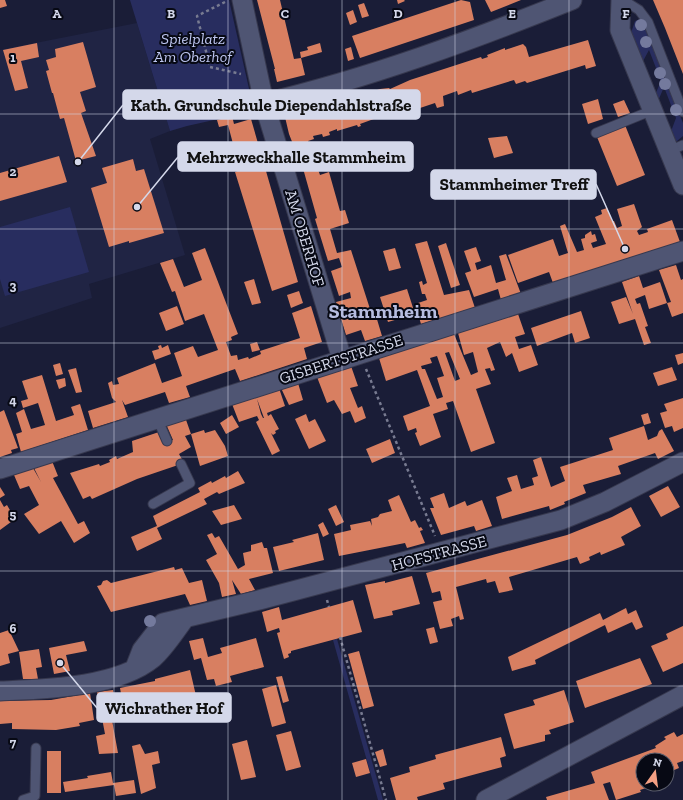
<svg xmlns="http://www.w3.org/2000/svg" width="683" height="800" font-family="'Zilla Slab',serif">
<rect width="100%" height="100%" fill="#1a1d37"/>
<path fill="#202444" d="M137 23 170 131 150 139 185 255 89 284 92 298 0 328V50Z"/>
<path fill="#282d5f" d="M130 0H229L254 111 187 126 170 131Z
M638 20 644 23 683 123V136L677 141H674L670 134 676 118 664 87 658 101 655 95 661 81 649 50 642 63 631 33 635 21Z
M70 207 89 272 5 296 0 279V227Z
M337 639 383 800H378L333 640Z"/>
<path fill="#d87f61" fill-rule="evenodd" d="M0 0H5L7 6 0 8Z
M257 0H280L294 59 301 58 305 75 277 82 274 69H275Z
M397 0H404L405 1 398 4Z
M461 0 470 2 474 20 360 58 352 36Z
M485 0H521L491 12Z
M653 0H683V74L665 28Z
M364 3 369 16 362 18 358 5Z
M353 10 357 22 350 25 346 13Z
M588 40 596 66 586 69 585 65 527 83 525 81 516 84 514 80 472 93 471 90 458 95 457 91 443 96 444 106 437 108 435 103 420 108 418 103 412 106 414 115 407 117 404 108 360 124 361 126 358 127 357 125 337 131V129L329 132 330 135 323 137 322 134 313 136 314 139 308 141 320 175 329 172 340 211 345 210 349 223 330 229 337 253 351 250 371 312 363 314 364 319 376 316 382 336 365 341 361 330 346 335 336 302 351 298 350 292 339 296 331 271 342 267 339 258 328 261 315 219 317 218 304 172 289 134 285 117 329 106 380 89 389 88 390 89 410 80 481 57 482 59 488 57 487 55 505 48V50L523 44 526 47 529 57Z
M83 42 96 87 80 92 86 111 81 113 96 156 76 161 64 118 60 119 53 93H52L46 71 49 70 46 60 56 57 55 49Z
M37 43 39 57 21 61 28 88 15 91 3 50Z
M320 43 322 52 301 58 300 52 308 50 307 47Z
M351 47 354 59 348 61 345 49Z
M598 99 603 119 588 124 582 104Z
M624 100 630 113 618 117 613 104Z
M232 116 234 124 251 119 298 282 272 291 235 172 240 170 228 125 219 127 217 120Z
M625 125 645 175 617 186 597 137Z
M507 136 513 153 494 158 488 138Z
M59 156 67 182 0 201V173Z
M133 159 136 171 144 169 164 233 129 243V241L109 247 91 188 107 183 102 168Z
M634 204 642 227 637 231 639 235 648 232 647 229 672 220 680 242 553 283 549 272 518 283 508 255 553 239 559 256 568 253 560 226 565 224 577 252 584 250 581 239 585 238V235L591 231 592 235 595 234 597 241 591 243 593 248 606 244 595 217 602 214 601 210 607 208 612 221H614L617 228 622 226 617 209Z
M427 241 444 295 469 290 475 308 421 324 415 304 427 300 425 294H422L419 282 422 281 423 285 427 283 415 244Z
M446 243 460 285 451 288 438 246Z
M476 247 481 261 475 263 477 270 491 265 496 283 506 280 499 256 506 254 521 294 501 300 498 289 474 297 465 273 471 271 464 251Z
M205 248 238 334 231 337 232 340 226 342 231 356 237 355 238 360 248 357 249 359 261 354 260 351 300 338 292 313 311 306 322 342 304 348 307 359 240 381 235 369 186 386 190 397 169 403 165 392 125 405 122 400 128 417 93 428 88 411 116 402 112 398 108 383 112 381 113 385 119 384 117 378 155 363 162 383 182 376 174 353 193 346 198 357 218 350 204 314 185 321 175 291 172 292 160 263 173 259 184 287 202 280 192 253Z
M395 248 401 268 389 271 383 251Z
M676 265 681 280 683 279V313L672 317 667 303 671 302 659 270Z
M639 276 643 288 660 282 667 303 649 309 645 295 635 299 637 304 640 303 648 326 645 327 651 343 644 345 635 319 619 324 611 302 626 297 633 314 622 282Z
M254 279 261 303 252 305 244 282Z
M407 289 415 314 388 322 380 297Z
M299 291 303 303 291 308 287 295Z
M177 306 184 324 166 331 159 313Z
M581 311 590 338 575 343 572 333 537 346 531 328Z
M518 314 525 334 515 337 519 349 531 345 538 365 519 372 512 353 506 357 500 342 487 348 495 370 491 371 490 368 485 369 491 384 476 389 495 443 471 452 453 401 446 403 448 409 433 414 441 437 420 446 415 433 417 432 416 428 408 431 403 416 430 406 417 370 386 381 379 358 454 334 471 375 478 372 473 352 464 355 458 333ZM449 352 460 379 455 381 445 353ZM437 356 444 376 437 378 443 397 437 399 425 369H422L421 366 432 363 430 358Z
M257 342 260 350 252 352 250 344Z
M161 345 162 348 168 345 171 354 155 360 152 351 159 349 158 346Z
M683 353V363L678 365 675 355Z
M60 363 63 374 56 376 53 365Z
M351 366 358 386 350 388 358 408 362 406 366 418 355 423 350 411 342 414 334 400 327 403 317 377Z
M672 367 677 380 658 386 653 373Z
M76 368 82 392 76 393 68 370Z
M42 375 56 421 74 415 71 407 80 404 88 430 21 452 16 434 22 432 16 413 24 409 31 429 45 425 38 403 23 408 21 401 28 399 22 381Z
M65 378 66 386 59 389 56 380Z
M298 383 303 400 289 405 281 388Z
M279 388 285 406 267 413 268 416 271 414 279 429 275 431 276 433 273 435 271 433 280 451 272 455 256 422 259 420 257 416 239 422 232 404ZM257 399 264 418H263L261 414Z
M683 398V428L674 432 672 426 665 428 660 413 667 411 664 404Z
M4 410 18 448 11 450 12 453 0 457V412Z
M648 413 651 423 644 425 641 415Z
M306 414 309 422 315 419 326 441 309 449 295 419Z
M232 415 239 427 226 434 220 423Z
M185 417 191 434 185 436 191 447 179 454 184 463 137 479 92 499 90 496 83 499 70 473 99 464 100 466 110 462 109 460 116 456 117 459 133 452 132 441 159 432 164 442 173 440 166 424Z
M644 426 648 440 657 436 659 431 662 429 674 451 658 459 655 453 618 466 621 474 583 485 586 493 564 502 565 504 550 510 549 506 502 519 496 497 512 491 507 478 517 475 521 489 534 485 532 478 538 476 533 460 541 457 551 487 565 481 560 467 613 450 609 438Z
M204 430 205 433 215 430 225 446 228 456 200 466 191 434Z
M390 439 395 453 372 463 366 449Z
M52 461 58 476 53 478 78 524 84 521 90 533 74 543 61 521 39 534 24 514 39 505 29 486 20 489 14 475 33 468 41 482 34 468Z
M238 471 245 483 219 494 217 492 204 499 207 504 157 528 162 539 137 551 131 537 157 526 153 516 200 492 198 488 211 481 212 483 225 476 226 478Z
M668 486 680 507 661 517 649 496Z
M0 487 5 495 0 498Z
M444 493 449 508 465 501 467 506 482 500 492 526 476 531 474 526 441 535 430 508H434L430 498Z
M399 495 411 522 415 520 419 528 421 527 423 530 420 531 425 543 407 548 405 543 339 556 334 534 351 530 350 525 370 521 372 526 371 519 378 517 380 514 392 511 388 500Z
M0 500 4 507 7 505 15 519 0 530Z
M234 505 242 519 221 525 212 511Z
M336 505 344 522 336 526 328 509Z
M631 507 641 526 621 537 625 545 601 555 600 552 589 557 590 560 580 564 577 557 509 577 513 590 499 593 495 581 487 583 486 579 456 587 464 619 460 620 459 616 451 619 453 626 440 629 433 602 442 600 440 591 432 593 426 573 567 535 612 517Z
M323 522 329 534 323 537 318 525Z
M212 533 215 538 219 536 238 569 245 565 243 553 251 551V545L262 542 264 548H267L273 573 249 579 255 590 241 594 232 580 236 594 222 597 219 583 206 560 217 554 207 535Z
M318 533 324 560 279 571 273 547 294 542 292 540Z
M174 567 175 570 182 568 189 583 202 580 207 601 190 605 185 594 111 612 97 586 101 585 103 581 107 580 111 583Z
M412 576 420 604 392 611 393 615 374 619 365 585 385 581V583Z
M353 600 362 632 291 651V653L288 654 289 657 284 659 277 633 280 632 279 628 267 632 262 612 279 607 282 620Z
M626 608 628 614 636 610 643 627 636 630 632 622 608 633 605 625 535 660 536 664 512 671 508 657 600 613 603 620Z
M683 626V663L663 672 651 646 668 639 666 634Z
M434 627 438 642 430 644 426 629Z
M9 630 19 651 8 654 10 663 0 666V633Z
M203 638 208 657 222 653 220 648 256 638 264 667 230 676 232 682 216 686 214 679 207 680 201 658 194 660 189 641Z
M84 641 87 651 66 655 70 671 54 674 49 648Z
M39 649 42 667 36 668 38 679H23L19 652Z
M359 651 374 706 363 709 348 654Z
M640 658 652 684 585 708 576 681Z
M190 670 197 700 183 704V707L178 709 177 705 162 709 163 712 134 718 133 715 125 716 120 688 155 681V679Z
M282 676 289 701 283 703 276 677Z
M276 685 286 723 272 727 262 689Z
M113 690 116 708 110 709 118 753 99 754 96 736 105 734 97 692Z
M564 690 574 722 549 730 551 734 545 735V741L514 749 504 714 535 705 533 700Z
M90 693 94 720 79 723 80 726 56 730 12 729V723L0 724V701L51 700Z
M291 731 301 767 286 771 276 735Z
M674 732 677 737 683 734V761L677 763 679 768 667 773V760H643V784H658L640 790 641 792 616 800 610 782 603 784 609 800H547L546 797 595 783 591 772 656 748 655 746 666 739 664 737Z
M501 737 506 756 500 758 502 767 443 783 445 789 417 797 418 800H396L390 778 410 772 409 767 436 759 435 755Z
M247 740 256 777 241 780 232 744Z
M140 744 145 754 158 751 160 763 152 765 156 788 141 794 132 746Z
M383 749 387 765 380 767 375 752Z
M47 751H61V793H47Z
M366 759 370 773 356 777 352 763Z
M111 772 113 783 134 780 136 793 116 796 114 785 65 792 63 782 88 778 87 776Z"/>
<g fill="none" stroke-linecap="round" stroke-linejoin="round">
<defs>
<path id="service" d="M623 0 639 10 648 22 683 112
M596 133 653 110
M669 151 683 145
M157 418 167 441
M153 504 190 483 181 464
M23 800 35 796 36 748"/>
<path id="minor" d="M242 0 264 103 342 359
M621 0 620 30 683 185
M264 103C370 78 472 40 572 0
M0 469 683 251
M135 668 142 650 163 623 259 600 561 520 605 502 683 462
M0 691C45 689 116 688 153 658 164 649 176 630 185 618
M486 800 683 695"/>
</defs>
<use href="#service" stroke="#37394f" stroke-width="11"/>
<use href="#minor" stroke="#37394f" stroke-width="21"/>
<path stroke="#787b91" stroke-width="2.5" stroke-dasharray="3 3" stroke-linecap="butt" d="M225 2 197 16 210 67 241 74
M366 369 435 536
M327 600 329 607
M340 637 386 800"/>
<use href="#service" stroke="#4f5573" stroke-width="9"/>
<use href="#minor" stroke="#4f5573" stroke-width="19"/>
</g>
<g fill="#747a9d">
<circle cx="641" cy="25" r="6"/>
<circle cx="646" cy="42" r="6"/>
<circle cx="660" cy="73" r="6"/>
<circle cx="665" cy="84" r="6"/>
<circle cx="676" cy="110" r="6"/>
<circle cx="150" cy="621" r="6"/>
</g>
<path fill="none" stroke="#d4d8ea" stroke-width="1" stroke-opacity="0.55" d="M114 0V800M228 0V800M342 0V800M455 0V800M569 0V800M0 114H683M0 229H683M0 343H683M0 457H683M0 571H683M0 686H683"/>
<g text-anchor="middle" dominant-baseline="central" stroke-width="4" stroke-linejoin="round" paint-order="stroke">
<g font-size="16" font-style="italic" fill="#bec6f0" stroke="#070914">
<text x="193" y="38">Spielplatz<tspan x="193" dy="18">Am Oberhof</tspan></text>
</g>
<g font-size="16" fill="#d4d8ea" stroke="#070914">
<text transform="translate(305 238) rotate(73)">AM OBERHOF</text>
<text transform="translate(341 359) rotate(-18)">GISBERTSTRASSE</text>
<text transform="translate(439 553) rotate(-15)">HOFSTRASSE</text>
</g>
<g font-size="20" font-weight="bold" fill="#b6bde0" stroke="#070914">
<text x="383" y="311">Stammheim</text>
</g>
</g>
<g font-size="13" text-anchor="middle" font-weight="bold" fill="#d4d8ea" stroke="#070914" stroke-width="4" stroke-linejoin="round" paint-order="stroke">
<text x="57" y="18">A</text>
<text x="171" y="18">B</text>
<text x="285" y="18">C</text>
<text x="398" y="18">D</text>
<text x="512" y="18">E</text>
<text x="626" y="18">F</text>
<text x="13" y="62">1</text>
<text x="13" y="176">2</text>
<text x="13" y="290">3</text>
<text x="13" y="405">4</text>
<text x="13" y="519">5</text>
<text x="13" y="633">6</text>
<text x="13" y="747">7</text>
</g>
<path fill="none" stroke="#d4d8ea" stroke-width="1.5" d="M78 162L123 105M137 207L178 157M625 249L596 184M60 663L97 708"/>
<g fill="#d4d8ea" stroke="#070914" stroke-width="1.5">
<circle cx="78" cy="162" r="4"/>
<circle cx="137" cy="207" r="4"/>
<circle cx="625" cy="249" r="4"/>
<circle cx="60" cy="663" r="4"/>
</g>
<g fill="#d4d8ea" stroke="#d4d8ea" stroke-width="1.5">
<rect x="123" y="90" width="297" height="29" rx="4"/>
<rect x="178" y="142" width="235" height="29" rx="4"/>
<rect x="431" y="170" width="165" height="29" rx="4"/>
<rect x="97" y="693" width="134" height="29" rx="4"/>
</g>
<g font-size="17" text-anchor="middle" font-weight="bold" fill="#111">
<text x="271" y="111">Kath. Grundschule Diependahlstraße</text>
<text x="296" y="163">Mehrzweckhalle Stammheim</text>
<text x="514" y="190">Stammheimer Treff</text>
<text x="164" y="714">Wichrather Hof</text>
</g>
<g transform="translate(655 772) rotate(14)"><circle r="19" fill="#070914" stroke="#595c6a"/>
<path d="M0-3L7 15L0 10L-7 15Z" fill="#f39f83"/>
<text y="-6" font-size="11" font-weight="bold" text-anchor="middle" fill="#d4d8ea">N</text>
</g>
</svg>
